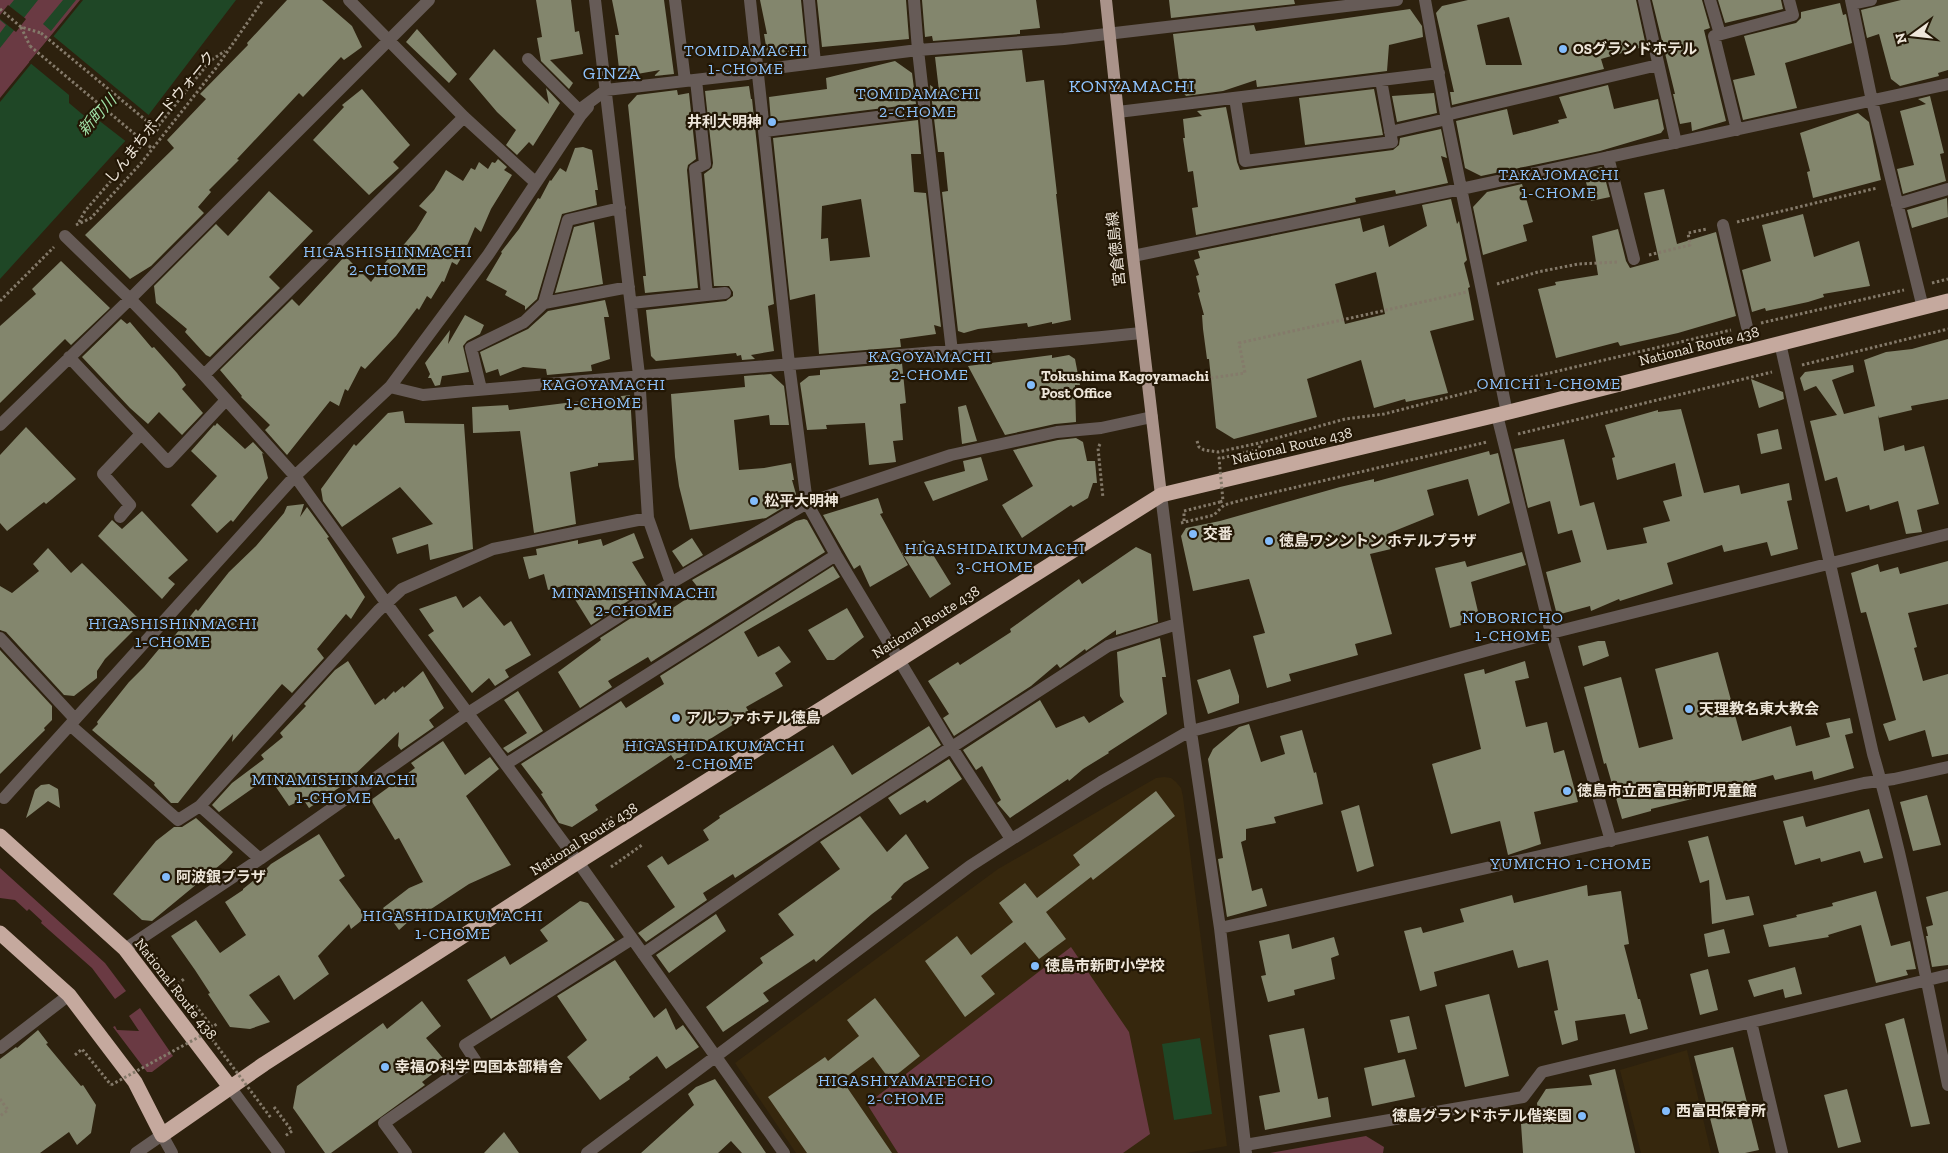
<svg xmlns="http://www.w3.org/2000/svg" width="1948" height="1153" font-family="'Zilla Slab','Noto Sans JP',serif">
<rect width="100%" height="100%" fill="#2d210e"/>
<path fill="#36270d" d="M1164 777 1171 778 1176 782 1181 788 1183 797 1227 1146 1186 1153H796L735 1063 998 869 1156 778Z
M1687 1050 1711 1153H1641L1620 1070Z"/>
<path fill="#6a3a43" d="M0 0H80L0 98Z
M0 868 105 963 126 991 115 999 92 968 41 923 42 921 29 909 27 911 15 900 0 898Z
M1071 947 1129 1032 1150 1134 1123 1153H898L867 1104Z
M140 1008 173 1056 152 1072H147L113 1027 115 1026 117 1030 139 1031 129 1016Z
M1366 1136 1384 1147 1383 1153H1270Z"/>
<path fill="#1f4726" d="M14 0H38L0 48V33L6 25 0 20V17Z
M63 0H76L51 31 43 24Z
M83 0H236L147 117 0 279V102Z
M1200 1038 1212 1114 1174 1120 1162 1044Z"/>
<path fill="#2d210e" d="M8 5 26 19 16 32 0 19V15Z
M52 35 151 117 128 143 97 119H88L69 103V95L29 62Z"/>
<path fill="#83866d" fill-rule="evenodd" d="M287 0H322L352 26 362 47 344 60 341 57 303 97 299 93 237 159 239 160 209 190 211 192 198 207 204 213 151 266 130 279 85 235 174 148 167 140 206 99 200 94 248 45 247 43Z
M536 0H571L575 32 579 31 583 54 550 60 573 83 569 89 541 61 537 38 542 37Z
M612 0H664L674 74 654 76 660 70 620 77 615 35H619Z
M760 0H801L806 50 768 58 764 34H767Z
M817 0H906L909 39 822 47Z
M922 0H1036L1040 28 1020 30V34L933 41 932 36 925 37Z
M1169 0H1294L1295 4 1171 18Z
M1468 0H1636L1646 46 1601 59 1604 69 1452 105 1450 92H1454L1436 13 1442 6ZM1509 17 1522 65H1486L1477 25Z
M1652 0H1702L1710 28 1704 30 1726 121 1692 131 1691 122 1680 124 1673 94H1675Z
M1718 0H1781L1783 9 1725 23Z
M1901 0H1948V70L1938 73 1939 76 1900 86 1891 79 1879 34 1867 38 1861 10Z
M1840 3 1843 15 1846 14 1852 43 1785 63 1797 108 1743 120 1733 80 1755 75 1744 36 1796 23 1801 18V12Z
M1410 9 1422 26 1423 37 1389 45 1387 71 1257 87 1256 80 1223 91 1186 96 1180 89 1173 34 1254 25 1256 31Z
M417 29 457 74 449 83 406 42Z
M494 49 549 104 546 88 560 103 533 146 529 142 517 155 506 145 516 130 497 112 469 79Z
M1022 50 1026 82 1044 80 1057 194H1056L1071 320 1052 324V322L1028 327 1027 323 978 329 964 333 958 331 942 192 948 191 944 152H938L930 85 939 91 935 57Z
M895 61 912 73 916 104 771 122 769 97 827 89 826 78Z
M1608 85 1614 109 1658 99 1664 129 1661 133 1600 151 1481 176 1465 168 1456 121 1507 109 1513 135 1559 123 1558 120 1567 118 1559 97Z
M749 86 751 99H752L774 304 768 306 774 351 751 355 755 359 742 360 741 355 737 356 736 353 656 361 651 356 646 310 726 301 733 296V292L729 286H714L704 174 712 168 713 163 705 91Z
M362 89 410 145 393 162 399 168 369 195 313 140 344 107 342 105Z
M1374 89 1383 135 1305 145 1299 98Z
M677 90 678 95 689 93 696 159 688 165 687 170 698 288 645 293 643 276H646L628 105 637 95Z
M1434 93 1437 113 1397 122 1392 96Z
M1930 96 1944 153 1940 154 1946 181 1903 194 1897 169 1914 165 1900 111 1926 104 1918 99Z
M1226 107 1237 162 1240 170 1393 150 1399 145 1400 138 1441 129 1447 158 1441 156 1448 183 1396 194 1395 190 1355 198 1356 202 1196 235 1192 208 1198 207 1193 171 1188 172 1183 138H1185L1183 119 1202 116 1197 111Z
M1858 113 1869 122 1881 180 1813 198 1807 172 1810 171 1800 133Z
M918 120 921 154H911L914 192 926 193 941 327 934 325 936 334 900 339 901 347 819 354 815 294 790 300 773 138ZM861 199 870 257 830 261 828 238 821 239 822 206Z
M583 147 592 150 598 190H595L597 205 562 214 537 299 525 310V306L505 295 507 291 486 280 502 253 501 252 519 229 538 198 540 199 550 180 551 181 560 168 566 172 575 148Z
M498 159 507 167 504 170 512 175 491 209 481 232 475 227 464 253 457 265 452 262 444 282 442 281 431 299 427 296 419 310 417 308 396 336 365 369 361 366 348 391 345 389 339 406 330 401 287 455 265 430 270 425 241 397 242 396 220 370 292 299 299 306 345 256 371 282 393 252 396 254 416 230 427 212 419 206 434 190 446 170 463 181 471 168 475 170 479 162 488 169 492 162 495 163Z
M1602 167 1610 197 1591 201 1583 171Z
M1522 184 1533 222 1523 225 1527 241 1483 255 1473 207 1487 192Z
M1664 189 1677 244 1716 232 1736 316 1678 333 1620 346 1618 342 1556 358 1538 289 1556 285 1555 282 1598 275 1592 236 1618 229 1626 261 1630 268 1659 260 1644 193Z
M269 191 313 231 269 277 280 288 210 357 206 355 185 332 187 329 156 303 154 286 216 224 228 236Z
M1947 198 1948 217 1912 228 1907 210Z
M1451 199 1457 224 1459 221 1467 260 1464 263 1470 287 1468 288 1474 320 1430 331 1448 393 1406 402 1405 399 1374 408 1361 360 1307 379 1317 417 1234 439 1216 428 1209 359H1207L1203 329 1202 315H1204L1198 293 1200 292 1196 276 1199 275 1194 260 1200 258 1198 251 1360 218 1363 232 1384 225 1389 247 1427 226 1422 205ZM1376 272 1385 314 1345 324 1335 284Z
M1803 214 1814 257 1859 241 1870 286 1823 294 1824 297 1808 302 1766 311 1765 308 1752 312 1742 270 1771 261 1762 225Z
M594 222 603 284 555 293 574 227Z
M61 261 110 308 71 345 65 339 0 403V326L36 294 32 289Z
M605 300 609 317H604L610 359 591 365 592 371 547 375 546 369 523 367 500 376 498 369 486 373 480 352 528 329 548 311Z
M465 315 484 325 480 334 467 341 463 346 469 372 442 376 440 385 435 386 431 378H428L430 374 425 363 450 330 448 344Z
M121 319 127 324 130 322 152 348 154 347 177 373 186 385 182 389 203 413 182 435 159 412 148 424 130 408 82 357Z
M1948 339V399L1911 406 1912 410 1878 418V415L1884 451 1904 445 1905 451 1924 446 1939 504 1917 510 1922 532 1906 534 1898 501 1870 510 1869 505 1846 512 1837 477 1825 481 1810 421 1837 415 1816 386 1804 391 1800 378 1805 372 1853 365 1854 372 1832 380 1844 414 1875 406 1864 360 1886 352 1912 349Z
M1052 355V358L1069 355 1075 359 1080 385H1075L1076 422 1055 424 1005 435 968 366Z
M902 363 906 403 900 404 903 440 893 441 896 462 869 465 865 423 826 425 827 429 807 430 800 383 809 376 820 375V370Z
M771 374 784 386 789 425H770L769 415 734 420 739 470 764 468 791 463 794 480H792L796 494 789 504 766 518 690 530 679 486 675 457 671 394 745 387 744 376Z
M1751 379 1783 392 1784 399 1759 408Z
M630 395 634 460 598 463V466L570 472 576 524 534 533 520 431 473 433 472 407 508 405 509 410Z
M966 405 977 441 962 444 958 407Z
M1681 409 1704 493 1739 485 1741 494 1789 483 1792 500 1787 501 1798 549 1771 556 1767 542 1724 552 1722 545 1667 563 1673 584 1620 601 1619 599 1591 611 1590 606 1557 615 1546 572 1581 562 1572 530 1558 534 1550 501 1528 508 1514 449 1564 439 1580 506 1594 502 1607 550 1647 543 1643 528 1670 521 1663 501 1682 496 1675 463 1617 480 1612 458 1615 457 1605 425 1658 410V412Z
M403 411 405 423 464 424 473 549 430 560 428 544 397 554 392 538 433 524 400 487 342 527 323 501 321 489 354 444 356 446 388 413Z
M217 423 245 449 253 442 264 454 262 453 268 478 233 522 231 520 217 533 191 505 217 476 191 451 214 425 215 426Z
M26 427 76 479 46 504 44 502 7 531 0 523V455Z
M1778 429 1782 449 1761 454 1757 434Z
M1076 438 1083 442 1087 461H1095L1097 483H1093L1088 498 1073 507 1071 505 1022 538 1002 505 1033 486 1013 450 1058 440Z
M1489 451 1490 455 1498 453 1510 503 1478 516 1468 479 1427 490 1434 515 1387 534 1391 549 1370 554 1392 634 1355 644 1358 655 1289 674 1291 681 1267 688 1253 636 1265 633 1249 579 1193 591 1181 536 1186 528 1220 521 1340 487 1374 479V482Z
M981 457 988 480 933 501 924 482 965 471 963 461Z
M878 498 883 513 880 514 908 565 870 587 860 565 854 569 823 515Z
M304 504 300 517 307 507 329 537 327 538 365 597 351 619 346 614 317 649 324 658 292 693 282 684 232 742 233 734 178 803H171L154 785 155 783 92 730 98 724 97 722 129 682 144 667 169 637 172 639 196 609 198 611 229 572 256 546 284 513 287 506Z
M142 511 188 560 168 578 175 584 162 599 98 536 112 520 122 529Z
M804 519 807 520 825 552 651 662 648 657 608 681 612 687 580 708 558 672 601 640 600 638 656 602 659 607 663 604 668 611 700 590 692 580 796 521Z
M634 533 644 558 632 562 648 588 591 625 566 585 548 590 544 574 529 579 523 557 537 555 536 549 578 540V544L601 539 603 546Z
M692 538 703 555 683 567 672 551Z
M924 540 951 584 930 598 902 553Z
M1136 547 1151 554 1158 622 1116 635V630L1086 651 1085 649 1060 668 1057 664 1031 686 954 736 943 718 949 714 928 681 958 662 960 665 1011 632 1010 629 1079 579 1082 584Z
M48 548 71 573 82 563 142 622 105 659 97 671V678L74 696 64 695 6 632 0 630V586L12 593 39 571 33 564Z
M1522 552 1526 565 1471 582 1480 620 1450 628 1435 568 1465 561 1467 567Z
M1948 561V604L1908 613 1917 647 1914 648 1923 681 1948 674V754L1932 757 1925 730 1889 741 1883 724 1896 720 1866 612 1861 613 1851 573 1878 564 1880 572 1898 567 1900 574Z
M833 566 840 577 744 632 758 657 779 646 791 662 775 673 783 686 746 707 750 714 675 761 671 755 595 805 598 810 572 827 559 823 541 794 543 793 521 764 621 701 626 708 664 684 660 676Z
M456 596 463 608 480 596 504 626 511 621 531 655 505 670 509 677 495 686 489 678 472 693 428 635 434 631 419 609Z
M847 608 864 637 834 660H827L808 630Z
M1160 638 1166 677H1162L1167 714 1108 752 1109 753 1083 769 1069 781 1068 779 1010 818 997 803 1001 800 982 766 976 770 963 750 1040 700 1056 728 1084 716 1089 723 1124 702 1120 696 1117 652Z
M1598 641H1605L1609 656 1583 666 1578 646Z
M0 650 52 706V720L44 728 45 730 0 774Z
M1718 652 1742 741 1791 726 1796 746 1830 737 1826 723 1850 718 1853 733 1845 735 1854 768 1814 780 1812 771 1775 780 1773 775 1691 797 1692 799 1651 809V811L1622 819 1606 763 1604 764 1584 687 1621 677 1639 748 1673 739 1655 669Z
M348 661 375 705 384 698 385 700 394 691 395 693 403 686 404 688 423 671 444 708 429 720 434 727 401 750 398 746 399 732 346 783 309 808 303 799 289 806 269 777 219 812 212 805 232 783 264 759 261 755 283 737 280 733 306 706 304 704 335 670Z
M1525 661 1529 678 1515 681 1526 727 1547 722 1554 753 1564 750 1578 802 1534 812 1541 844 1508 855 1500 821 1451 834 1432 764 1481 749 1464 674 1484 669 1485 674Z
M1230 669 1239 696V703L1208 714 1197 680Z
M518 691 543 731 508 753 503 748 527 733 504 700Z
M1249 724 1261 762 1285 754 1280 736 1302 730 1314 773 1316 772 1323 804 1274 817 1276 823 1246 829V840L1241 842 1252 891 1262 888 1267 906 1227 917 1218 859 1223 858 1208 759 1213 749 1239 727Z
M929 726 941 745 735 878 733 874 703 893 707 900 646 942 638 933 675 907 647 866 662 856 668 865 709 840 703 830 720 818 719 816 833 745 852 775Z
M443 741 465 775 490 757 499 769 466 796 511 865 469 884 422 915 419 912 399 930 383 908 409 888 423 882 399 838 395 840 371 800 415 768 411 763Z
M949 759 962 779 927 803 925 800 900 815 888 798Z
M49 784 58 789 60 808 48 801 26 818 35 790 41 785Z
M1156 791 1175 816 1093 880 1091 877 1046 912 1066 939 1039 959 1025 942 981 976 995 994 965 1017 925 961 957 936 971 955 1013 922 999 903 1025 883 1037 898 1080 865 1073 855Z
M1927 795 1941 845 1913 851 1900 802Z
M1359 805 1374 866 1357 872 1341 811Z
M1869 809 1883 858 1864 863 1860 851 1821 862 1820 858 1795 865 1783 821 1803 816 1806 827Z
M860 816 887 852 906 834 929 868 904 883 891 897 892 899 872 914 816 962 814 959 763 993 769 1001 723 1032 706 1007 763 963 760 958 794 935 778 914 840 869 820 842Z
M196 818 233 852 226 860 152 921 142 920 113 894 156 841 174 827H182Z
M319 834 345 876 339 880 366 917 351 929 349 924 318 956 329 974 294 1000 279 975 249 995 270 1022 250 1029 230 1027 208 994 210 993 195 970 171 936 196 920 220 953 246 935 225 902 243 890V889L258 877 271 864Z
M1708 836 1726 900 1749 896 1754 915 1712 924 1709 880 1700 883 1688 841Z
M1587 885 1588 896 1621 891 1629 944 1624 945 1638 999H1640L1648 1029 1630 1034 1625 1014 1575 1021 1578 1040 1562 1045 1554 1011 1558 1010 1548 960 1518 968 1513 950 1434 972 1437 986 1420 991 1404 931 1421 927 1423 933 1464 922 1460 909 1512 895 1514 903Z
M1876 891 1891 946 1910 941 1916 969 1906 970 1908 975 1876 983 1861 925 1828 935 1829 937 1769 947 1763 925 1797 917 1796 915 1833 906 1832 903Z
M1948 891V965L1932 967 1926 936H1928L1926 927 1933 925 1926 897Z
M580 901 588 903 615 940 491 1019 467 980 505 956 510 965 548 941 540 930Z
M716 914 726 931 669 973 656 955Z
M1724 929 1730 953 1708 957 1704 934Z
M1289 934 1292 949 1334 937 1339 955 1331 958 1335 979 1294 990 1295 995 1268 1002 1261 976 1266 975 1259 941Z
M615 960 654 1018 666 1008 676 1030 683 1025 699 1047 666 1069 657 1056 629 1077 630 1079 600 1100 567 1057 587 1040 557 996Z
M1795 967 1802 994 1785 998 1783 989 1754 997 1748 980Z
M1708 969 1718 1010 1700 1015 1690 974Z
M1489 994 1509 1076 1465 1087 1445 1005Z
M875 998 920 1056 890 1080 873 1057 842 1080 892 1153H807L768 1097 825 1057 828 1061 859 1036 847 1020Z
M422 1001 441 1026 426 1038 447 1063 422 1082 425 1085 331 1153H325L293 1108 297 1086 383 1023 387 1029Z
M1409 1016 1417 1049 1398 1053 1390 1020Z
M1904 1018 1930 1124 1911 1127 1885 1024Z
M1304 1028 1318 1099 1328 1097 1331 1117 1265 1130 1259 1096 1280 1092 1269 1035Z
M38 1030 48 1043 46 1044 81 1086 83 1085 96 1105 91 1133 77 1145 69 1132 40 1153H0V1059L16 1047 17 1048Z
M1733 1047 1759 1150 1745 1153H1719L1694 1056Z
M1405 1059 1415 1097 1372 1106 1364 1068Z
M1615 1069 1635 1153H1523L1521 1124 1539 1121 1537 1103 1546 1089 1592 1085 1589 1075Z
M715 1079 766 1153H742L731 1141 718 1153H641L694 1105 688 1094 696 1087Z
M1847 1089 1861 1142 1838 1148 1824 1095Z
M504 1132 519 1153H484Z"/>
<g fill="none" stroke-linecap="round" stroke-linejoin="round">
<path stroke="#847a6a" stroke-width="3" stroke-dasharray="2.5 2.5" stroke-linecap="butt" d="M0 9 21 27 41 33
M21 27 30 46
M149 146 153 149
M79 222 85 211 160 124 210 61 225 51
M1737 222 1877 188
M76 225 91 218 142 162 216 68 263 0
M1649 255 1690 245 1688 233 1707 229
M1932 283 1948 279
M1497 284 1538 272 1578 264 1618 262
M0 301 54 247
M1761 323 1904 290
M1802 365 1948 329
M1191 381 1245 373 1239 343 1467 292
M1516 381 1731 330
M1518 434 1772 372
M1197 441 1199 447 1204 450 1218 452 1259 443 1345 419 1384 414 1485 388
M1100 444 1098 448 1103 498
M1222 458 1260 449 1259 444
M1184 521V511L1220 502
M1181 523 1214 515 1224 505 1246 499 1487 442
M602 823 612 817
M611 867 642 845
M174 987 184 979
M191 1009 196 1006 212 1027 217 1024
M75 1055 82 1049 111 1085
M0 1099 8 1110 0 1116
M274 1107 292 1131 285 1136"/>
<path stroke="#665b57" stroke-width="12" d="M349 0 464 117 535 182
M595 0 639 375 648 518 671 583
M675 0 685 81
M750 0 789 364 807 503 836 555 952 748 1011 839
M809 0 815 63
M914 0 918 50 952 352
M1425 0 1446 115 1507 413
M1644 0 1676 143
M1710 0 1720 34
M1851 0 1872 101 1923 308
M1852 4 1871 0
M528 59 579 110 606 90 747 74 759 70 918 50 1064 39 1397 0
M696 80 705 164 695 169 707 295
M1235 98 1245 161 1392 142 1381 80
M1118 112 1439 73
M1446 115 1658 65
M1737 130 1714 36 1793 15 1789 0
M765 131 925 111
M1390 132 1447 119
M1608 157 1634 259
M1897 204 1948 189
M1723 225 1747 327
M65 236 130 299 204 375 295 476 387 604 578 862 784 1153
M1133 256 1461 189 1948 84
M544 303 629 287
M631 303 725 293
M1780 343 1873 754C1905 862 1925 974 1948 1085
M69 357 168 462 226 400
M204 375 464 117
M390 387 488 255 581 115 588 107
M481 389 471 348 524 322 544 303 568 220 620 208
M1497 415 1551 633 1611 841
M0 425 130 299 429 0
M1161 495 1191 732 1220 928 1246 1153
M120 517 130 505 103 474 141 434
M0 638 75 719
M70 725 178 820 200 806
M506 764 836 555
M4 798 295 476 390 387 423 395C662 373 903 357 1142 333
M260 859 200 806 378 611 402 589 493 549 648 518
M1220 928 1864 783 1894 779 1948 767
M125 949 260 859 468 713 671 583 807 503 951 455 1057 432 1101 428 1152 417
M643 954 816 835 1108 646 1177 624
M1751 1022 1782 1153
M0 1048 69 995
M230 1087 279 1153
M1245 1145 1523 1097 1542 1072 1948 975
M136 1153 162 1135 172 1153
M406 1153 384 1123 475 1060 465 1045 632 939
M587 1153 970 866 1101 782 1188 732 1551 633 1948 534"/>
<path stroke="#aa938a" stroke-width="12" d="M1106 0 1133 256 1161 495"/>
<path stroke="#c5a99e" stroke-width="15" d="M0 836 125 949 230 1087
M0 933 69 995 135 1082 162 1135 264 1064 578 862 1161 495 1497 415 1948 301"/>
<path stroke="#847a6a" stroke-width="3" stroke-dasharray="2.5 2.5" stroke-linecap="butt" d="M41 33 160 132
M30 46 149 146
M1220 502 1223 501 1219 458H1222
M203 1027 271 1118
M111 1085 208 1032"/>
</g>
<g fill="#83bcfb" stroke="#231705" stroke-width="2">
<circle cx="1563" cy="49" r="5"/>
<circle cx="772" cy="122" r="5"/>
<circle cx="1031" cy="385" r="5"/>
<circle cx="754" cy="501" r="5"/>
<circle cx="1193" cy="534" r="5"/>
<circle cx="1269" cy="541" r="5"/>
<circle cx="1689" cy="709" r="5"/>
<circle cx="676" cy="718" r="5"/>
<circle cx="1567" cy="791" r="5"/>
<circle cx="166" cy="877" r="5"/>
<circle cx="1035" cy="966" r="5"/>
<circle cx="385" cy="1067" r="5"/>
<circle cx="1666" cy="1111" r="5"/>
<circle cx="1582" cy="1116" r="5"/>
</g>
<g text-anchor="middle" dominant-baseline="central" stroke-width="4.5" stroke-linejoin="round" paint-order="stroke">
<g font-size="15" font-weight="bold" fill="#eee6da" stroke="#231705" text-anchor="start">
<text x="1573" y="49">OSグランドホテル</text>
<text x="762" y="122" text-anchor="end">井利大明神</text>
<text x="1041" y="376">Tokushima Kagoyamachi<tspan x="1041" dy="17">Post Office</tspan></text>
<text x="764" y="501">松平大明神</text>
<text x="1203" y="534">交番</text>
<text x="1279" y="541">徳島ワシントン ホテルプラザ</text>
<text x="1699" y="709">天理教名東大教会</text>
<text x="686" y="718">アルファホテル徳島</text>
<text x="1577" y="791">徳島市立西富田新町児童館</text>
<text x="176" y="877">阿波銀プラザ</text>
<text x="1045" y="966">徳島市新町小学校</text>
<text x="395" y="1067">幸福の科学 四国本部精舎</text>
<text x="1676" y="1111">西富田保育所</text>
<text x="1572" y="1116" text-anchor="end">徳島グランドホテル偕楽園</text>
</g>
<g font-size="15" fill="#eee6da" stroke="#231705">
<text transform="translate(160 117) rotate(-51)">しんまちボードウォーク</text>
<text transform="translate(1116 249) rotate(-96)">宮倉徳島線</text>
<text transform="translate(1699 346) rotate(-14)">National Route 438</text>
<text transform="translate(1292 446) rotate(-13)">National Route 438</text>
<text transform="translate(926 622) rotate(-32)">National Route 438</text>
<text transform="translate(584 839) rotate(-32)">National Route 438</text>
<text transform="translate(176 989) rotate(52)">National Route 438</text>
</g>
<g font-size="16" letter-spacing="1" fill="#8fc4fe" stroke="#231705">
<text x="746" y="50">TOMIDAMACHI<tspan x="746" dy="18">1-CHOME</tspan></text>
<text x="918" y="93">TOMIDAMACHI<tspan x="918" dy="18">2-CHOME</tspan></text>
<text x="1559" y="174">TAKAJOMACHI<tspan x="1559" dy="18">1-CHOME</tspan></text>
<text x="388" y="251">HIGASHISHINMACHI<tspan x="388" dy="18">2-CHOME</tspan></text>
<text x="930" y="356">KAGOYAMACHI<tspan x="930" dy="18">2-CHOME</tspan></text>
<text x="1549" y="383">OMICHI 1-CHOME</text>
<text x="604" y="384">KAGOYAMACHI<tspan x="604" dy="18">1-CHOME</tspan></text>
<text x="995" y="548">HIGASHIDAIKUMACHI<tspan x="995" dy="18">3-CHOME</tspan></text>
<text x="634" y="592">MINAMISHINMACHI<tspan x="634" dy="18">2-CHOME</tspan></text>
<text x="1513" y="617">NOBORICHO<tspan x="1513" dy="18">1-CHOME</tspan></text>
<text x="173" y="623">HIGASHISHINMACHI<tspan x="173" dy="18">1-CHOME</tspan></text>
<text x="715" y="745">HIGASHIDAIKUMACHI<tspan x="715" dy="18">2-CHOME</tspan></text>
<text x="334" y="779">MINAMISHINMACHI<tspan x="334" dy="18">1-CHOME</tspan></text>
<text x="1571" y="863">YUMICHO 1-CHOME</text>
<text x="453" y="915">HIGASHIDAIKUMACHI<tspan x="453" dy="18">1-CHOME</tspan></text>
<text x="906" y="1080">HIGASHIYAMATECHO<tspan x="906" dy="18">2-CHOME</tspan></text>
</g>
<g font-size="16" font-style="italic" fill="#9fdfa6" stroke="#231705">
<text transform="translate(97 115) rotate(-48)">新町川</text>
</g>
<g font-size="18" letter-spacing="1" fill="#8fc4fe" stroke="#231705">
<text x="612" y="73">GINZA</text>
<text x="1132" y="86">KONYAMACHI</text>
</g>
</g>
<g transform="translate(1913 35) rotate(255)" stroke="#231705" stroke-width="4" paint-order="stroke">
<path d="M0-4L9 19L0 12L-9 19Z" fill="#eee6da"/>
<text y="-8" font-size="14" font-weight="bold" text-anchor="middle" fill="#eee6da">N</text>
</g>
</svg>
